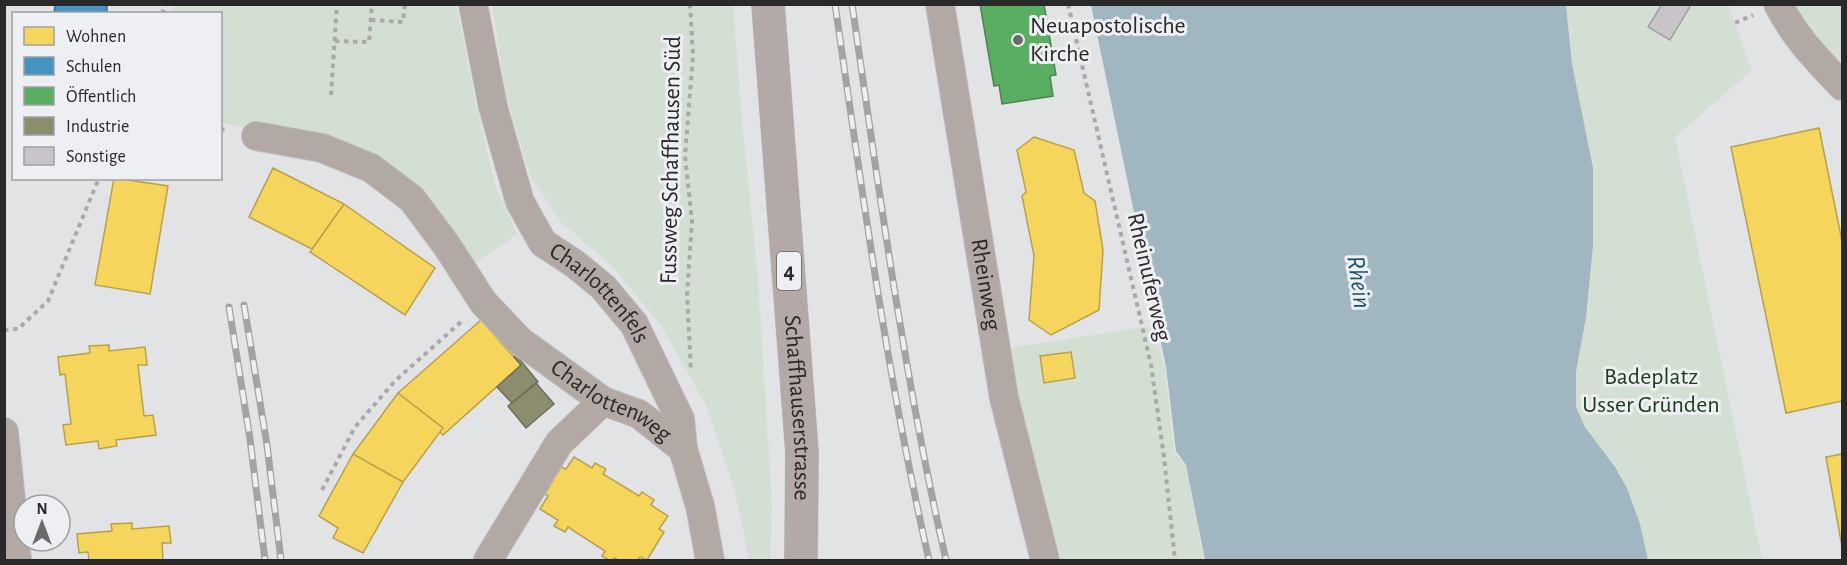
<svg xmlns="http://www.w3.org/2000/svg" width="1847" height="565" font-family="'Alegreya Sans',sans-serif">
<rect width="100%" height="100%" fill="#e2e3e4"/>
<path fill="#d3dfd3" d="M176 4 456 5 475 100 496 188 517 234 470 267 347 146 221 123 220 14H171Z
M492 5H733L742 122 758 280 772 506 770 560H749L736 494 706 405 662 327 611 265 561 222 530 175 506 95Z
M1566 5H1728L1752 70 1675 137 1762 560H1648L1640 524 1627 488 1615 467 1585 427 1576 407V372L1581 345 1593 168 1572 64Z
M1794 5H1842V67L1806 29Z
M1152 326 1165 368 1174 451 1186 466 1204 560H1035L991 351Z"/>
<path fill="#a0b7c2" d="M1091 5H1566L1572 64 1593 168V245L1586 317 1576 372V407L1585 427 1615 467 1627 488 1640 524 1648 560H1205L1186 465 1176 451 1166 367Z"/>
<path fill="#f6d55c" stroke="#b8a14d" stroke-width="1.5" d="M1819 128 1842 241V401L1786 413 1731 147Z
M1034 137 1074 150 1084 193 1095 201 1103 250 1099 310 1051 335 1029 320 1034 256 1022 196 1026 192 1017 150Z
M273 168 344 204 312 249 249 217Z
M114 178 168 186 150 294 95 285Z
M344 204 435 268 405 315 310 252Z
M481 320 521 365 443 435 440 432 443 428 398 393Z
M109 345V351L145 347 147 365H138L144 416 153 415 156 435 116 440 117 446 99 449 98 441 66 445 63 425 71 424 65 374 60 375 58 357 90 353 89 346Z
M1071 352 1075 378 1044 383 1040 356Z
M398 393 443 428 403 482 353 454Z
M353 454 403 482 363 553 333 538 338 528 319 516Z
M1842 454V547L1826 457Z
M574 457 592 468 595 463 606 469 603 474 639 496 642 492 654 500 651 505 668 516 659 529 664 532 647 560 640 557 638 560H619L614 558 613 560H609L602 556 605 551 568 527 565 532 554 526 558 520 540 509 548 496 545 494 561 467 566 469Z
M132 523V529L169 526 171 543H162L163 560H89L88 552 79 553 77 534 112 531 111 524Z"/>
<path fill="#4393c3" stroke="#3b7395" stroke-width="1.5" d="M55 4H107V14H54Z"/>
<path fill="#5aae61" stroke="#4b8650" stroke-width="1.5" d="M980 4H1044L1056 75 1050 76 1053 96 1002 104 999 85 994 86Z"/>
<path fill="#8c8c6e" stroke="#6e6e5a" stroke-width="1.5" d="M516 355 538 382 512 403 497 387 521 365 514 357Z
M536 383 554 404 526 428 508 406Z"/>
<path fill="#c8c4c9" stroke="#a0a0a1" stroke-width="1.5" d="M1662 4 1691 5 1670 40 1648 27Z"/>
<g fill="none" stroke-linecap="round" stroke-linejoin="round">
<defs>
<g id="minor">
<path id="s1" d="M473 4 493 107 520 202 543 243 575 264 603 287 634 324 680 419 683 449"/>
<path id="s2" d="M940 4 1004 398 1045 560"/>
<path d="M1778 4C1796 39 1816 58 1842 86"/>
<path id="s3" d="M256 136 322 148 371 168 412 199 447 246 483 302 520 341 603 401 639 414 683 449 700 506 710 560"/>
<path d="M4 432 17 560"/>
<path d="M488 560 559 443 603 401"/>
</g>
<g id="major">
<path id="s4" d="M768 4 802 452 801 560"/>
</g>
</defs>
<use href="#minor" stroke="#bdbebf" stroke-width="30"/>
<use href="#major" stroke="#bdbebf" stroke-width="34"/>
<path stroke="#aca8a6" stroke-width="4" stroke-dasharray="4.5 4.5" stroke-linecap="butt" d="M690 4 693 55 685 156 692 221 687 295 691 372
M1068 4 1151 365 1164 457 1175 560
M162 14 166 4
M371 20 403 22 405 4
M1735 23 1753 15
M335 41 369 42 372 4
M331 95 337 4
M220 129 229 130
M4 330 18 329 48 301 99 178
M322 490 355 427 395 381 462 321"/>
<use href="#minor" stroke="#b2a8a4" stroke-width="28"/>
<use href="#major" stroke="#b3a9a6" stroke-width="33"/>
<defs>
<path id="rail" d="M835 4C862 190 887 377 929 560
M852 4C879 190 904 377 946 560
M244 305 267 445 281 560
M229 307 250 439 265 560"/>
</defs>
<use href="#rail" stroke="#a6a2a1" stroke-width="7"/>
<use href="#rail" stroke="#eeeff2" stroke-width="4.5" stroke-dasharray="14" stroke-linecap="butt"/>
</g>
<circle fill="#6a6a6b" stroke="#eeeff2" stroke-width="2" cx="1018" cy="40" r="6"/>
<g text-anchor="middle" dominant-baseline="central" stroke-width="6" stroke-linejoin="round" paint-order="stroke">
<rect fill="#eeeff2" stroke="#646466" stroke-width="1.5" x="777" y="252" width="24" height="38" rx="4.5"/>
<g font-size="22" font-weight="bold" fill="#29292a">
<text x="789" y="271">4</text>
</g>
<g font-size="24" fill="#29292a" stroke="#eeeff2" text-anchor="start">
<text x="1030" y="26">Neuapostolische<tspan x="1030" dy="28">Kirche</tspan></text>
</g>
<g font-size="24" fill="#29292a" stroke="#eeeff2">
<text transform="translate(671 160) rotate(-89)">Fussweg Schaffhausen Süd</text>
<text transform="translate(1149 277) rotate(77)">Rheinuferweg</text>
<text stroke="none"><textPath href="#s2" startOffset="284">Rheinweg</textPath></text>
<text stroke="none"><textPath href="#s1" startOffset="327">Charlottenfels</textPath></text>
<text stroke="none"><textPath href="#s3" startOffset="460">Charlottenweg</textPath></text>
<text stroke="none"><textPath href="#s4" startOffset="405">Schaffhauserstrasse</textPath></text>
</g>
<g font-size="24" fill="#193d19" stroke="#eeeff2">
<text x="1651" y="377">Badeplatz<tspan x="1651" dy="28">Usser Gründen</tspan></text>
</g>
<g font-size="26" font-style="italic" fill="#14526b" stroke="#eeeff2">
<text transform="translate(1359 282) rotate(82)">Rhein</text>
</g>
</g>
<rect width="1847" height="565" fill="none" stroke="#29292a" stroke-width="12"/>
<rect x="12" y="12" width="210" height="168" fill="#eeeff2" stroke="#9fa0a2" stroke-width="1.5"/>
<rect x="24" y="27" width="30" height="18" fill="#f6d55c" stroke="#9fa0a2" stroke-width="1.5"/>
<text x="66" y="42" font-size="18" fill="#29292a">Wohnen</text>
<rect x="24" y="57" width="30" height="18" fill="#4393c3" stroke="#9fa0a2" stroke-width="1.5"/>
<text x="66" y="72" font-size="18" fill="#29292a">Schulen</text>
<rect x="24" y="87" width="30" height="18" fill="#5aae61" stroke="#9fa0a2" stroke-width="1.5"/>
<text x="66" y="102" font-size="18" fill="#29292a">Öffentlich</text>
<rect x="24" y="117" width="30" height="18" fill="#8c8c6e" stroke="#9fa0a2" stroke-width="1.5"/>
<text x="66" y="132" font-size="18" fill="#29292a">Industrie</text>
<rect x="24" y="147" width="30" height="18" fill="#c8c4c9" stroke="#9fa0a2" stroke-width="1.5"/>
<text x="66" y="162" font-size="18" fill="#29292a">Sonstige</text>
<g transform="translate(42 523)"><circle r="28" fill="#eeeff2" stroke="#9fa0a2" stroke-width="1.5"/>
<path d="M0-4.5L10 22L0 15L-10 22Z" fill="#6a6a6b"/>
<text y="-9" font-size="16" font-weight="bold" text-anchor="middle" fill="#29292a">N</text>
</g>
</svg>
